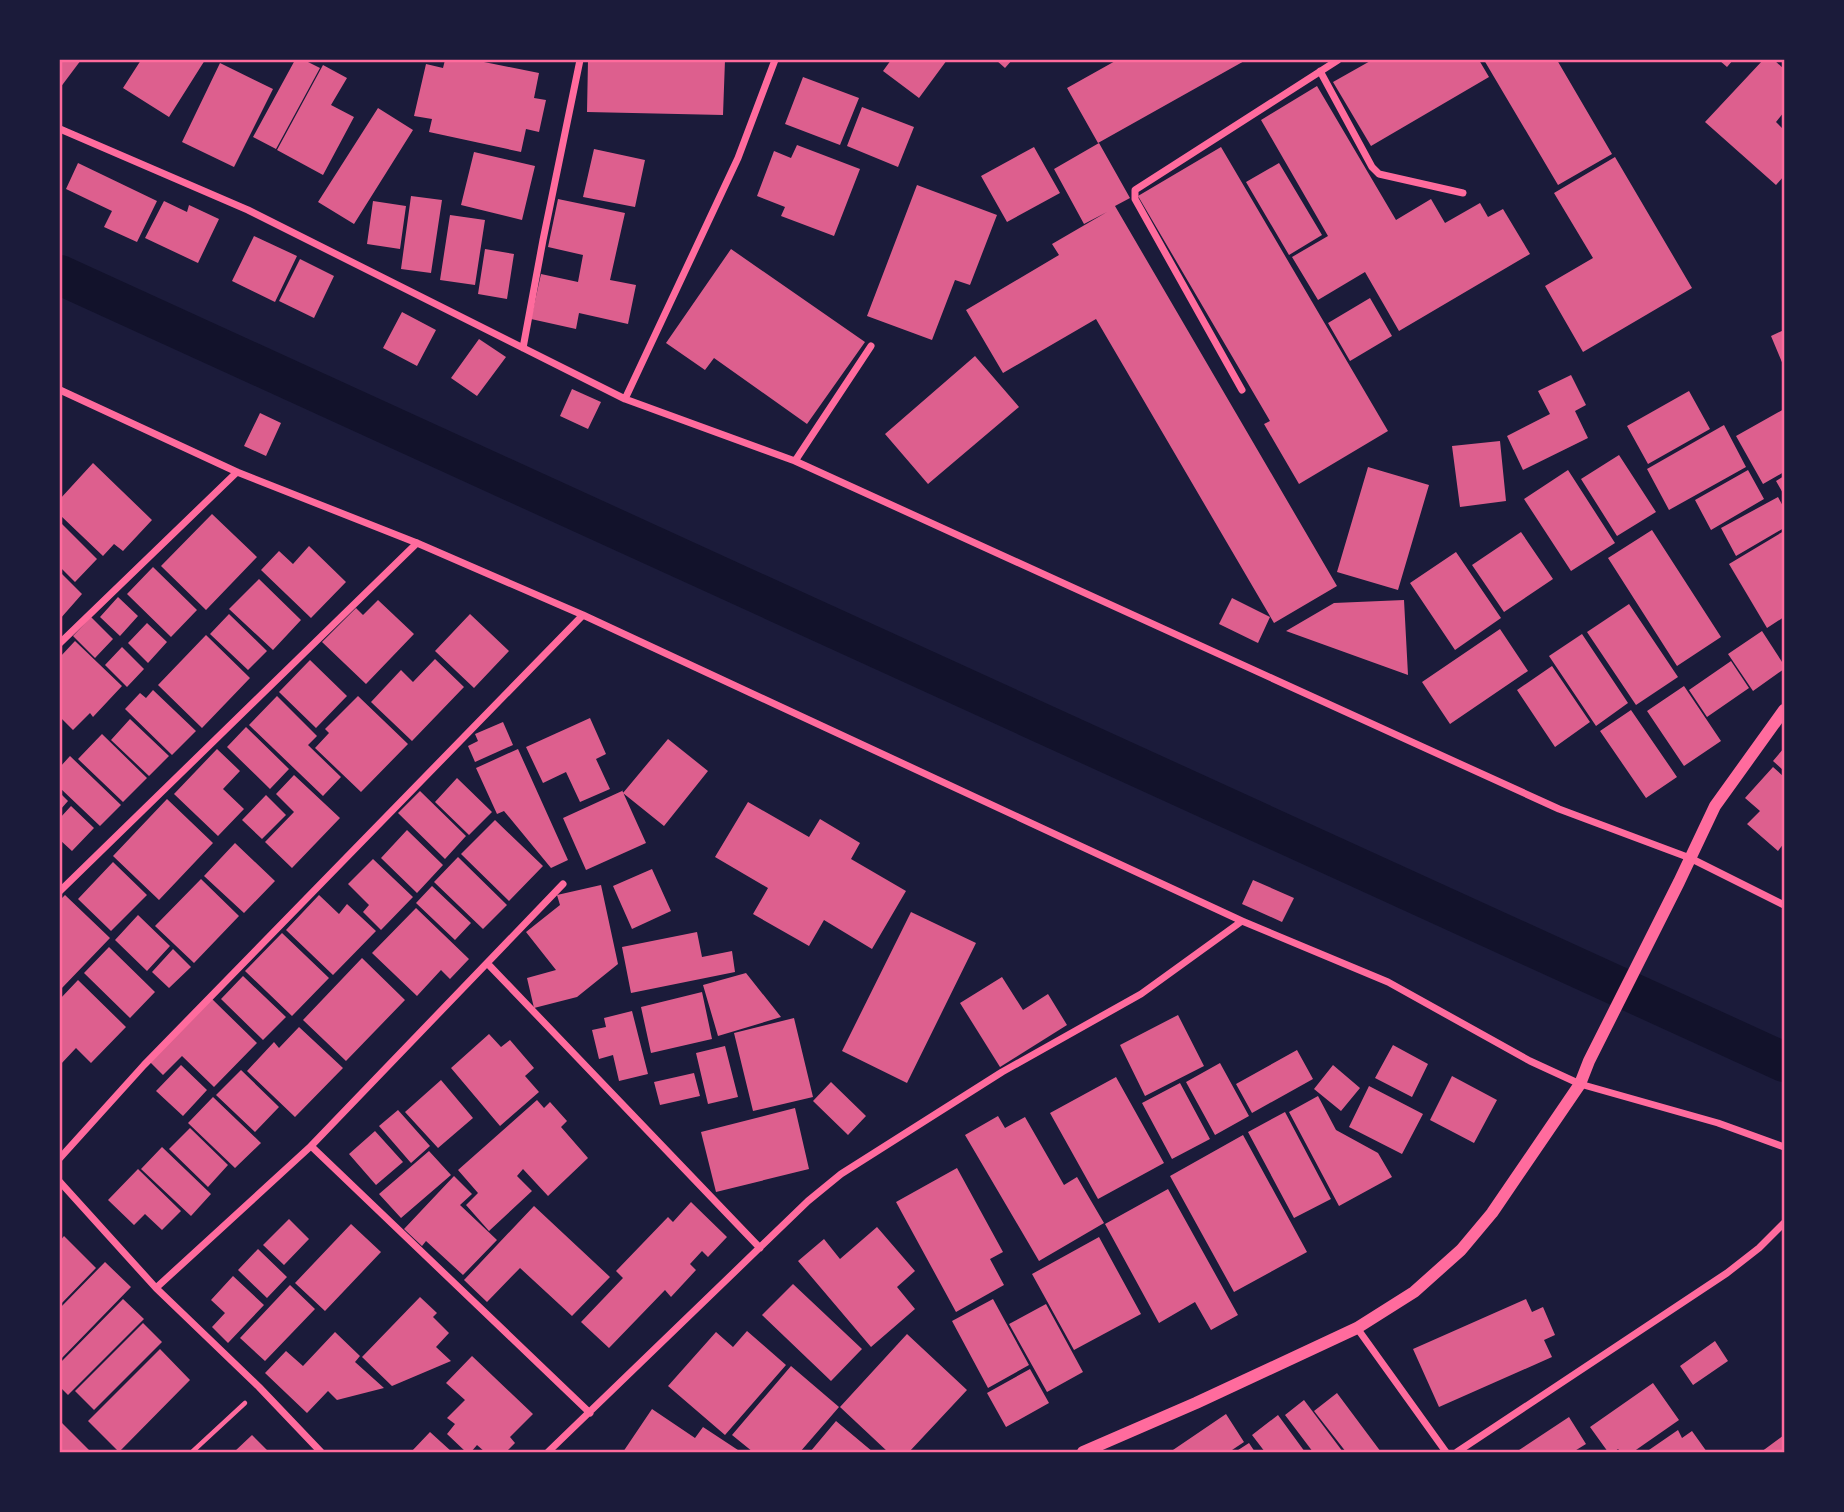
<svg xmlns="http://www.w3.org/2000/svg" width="1844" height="1512" font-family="'Times New Roman',serif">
<rect width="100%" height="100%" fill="#1b1b3a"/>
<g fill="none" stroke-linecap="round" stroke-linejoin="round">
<path stroke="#12122b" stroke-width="40" d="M60 275 1784 1062"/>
</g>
<path fill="#dd5f8e" d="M60 60H81L60 88Z
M141 60H205L169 117 123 88Z
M295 60H304L320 68 276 149 253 137Z
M445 60H474L539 73 534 98 546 100 539 132 526 129 521 152 429 132 432 119 414 116 426 64 443 68Z
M588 60H725L723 115 587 112Z
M891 60H947L919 98 883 71Z
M996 60H1012L1005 68Z
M1117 60H1246L1098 143 1067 88Z
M1372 60H1479L1489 77 1371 146 1333 82Z
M1484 60H1557L1612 154 1558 185Z
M1719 60H1733L1727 67Z
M1763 60H1774L1784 69V112L1776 122 1784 130V176L1776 185 1705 122Z
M220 63 273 89 234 167 182 142Z
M323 65 347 78 331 105 354 117 323 175 277 150Z
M803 77 859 98 840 145 785 124Z
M1317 86 1396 220 1431 199 1445 223 1480 203 1488 217 1503 209 1530 254 1399 331 1365 272 1318 300 1292 257 1328 236 1261 120Z
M862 107 914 127 898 167 847 146Z
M378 108 413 130 354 224 318 202Z
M1099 143 1130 198 1115 206 1337 586 1274 623 1096 319 1003 373 966 310 1059 255 1052 244 1107 212 1084 224 1054 169Z
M797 145 860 169 834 236 781 216 785 207 757 196 774 151 791 158Z
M1034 147 1060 193 1007 222 981 176Z
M1221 147 1388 431 1299 484 1264 424 1270 421 1138 196Z
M594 149 645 160 635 207 583 197Z
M474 152 535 166 522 220 461 205Z
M1615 157 1692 288 1583 352 1545 286 1593 258 1554 193Z
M78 163 157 201 137 242 104 227 112 211 66 189Z
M1279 163 1322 235 1289 255 1246 182Z
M917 185 997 215 970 285 955 280 932 340 867 316Z
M411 196 442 200 431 273 401 269Z
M558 199 625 213 610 280 636 285 628 324 579 313 576 329 531 319 541 274 578 282 583 255 548 247Z
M164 201 187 212 189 205 219 219 198 263 145 238Z
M373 201 406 206 400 249 367 244Z
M450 215 485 220 475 285 440 280Z
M254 236 297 256 275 302 232 281Z
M485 249 514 254 507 299 478 294Z
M731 249 865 342 807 424 714 358 705 370 666 343Z
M300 259 334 276 314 318 279 301Z
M1370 298 1392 336 1350 361 1328 323Z
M402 312 436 330 417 366 383 348Z
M1784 330V367L1771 336Z
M479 339 506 357 477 396 451 378Z
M975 356 1019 407 928 484 885 434Z
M1571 375 1586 405 1575 411 1588 438 1523 470 1507 436 1550 414 1538 391Z
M572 389 601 402 588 429 560 416Z
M1689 391 1710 429 1648 464 1627 426Z
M1784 409V472L1763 484 1736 436Z
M260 413 281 423 266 456 244 446Z
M1724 425 1746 467 1669 510 1647 469Z
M1500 441 1506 501 1460 507 1452 446Z
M1619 455 1656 512 1617 536 1581 479Z
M93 463 152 520 123 551 114 544 103 556 60 515V499Z
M1368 467 1429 485 1398 590 1337 572Z
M1568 470 1615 543 1571 571 1524 499Z
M1748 470 1764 499 1711 530 1695 500Z
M1784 476V495L1776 481Z
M1778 497 1784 508V528L1736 556 1721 528Z
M212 514 257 557 206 610 161 566Z
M60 522 97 559 75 582 60 567Z
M1652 530 1721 637 1677 666 1608 558Z
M1784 531V617L1767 628 1729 564Z
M1521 532 1553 579 1504 612 1472 565Z
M309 546 346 582 311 618 261 570 279 551 293 564Z
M1456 552 1501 618 1455 650 1410 583Z
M153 567 197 610 171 637 127 594Z
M60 572 82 594 60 619Z
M259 579 301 620 273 650 229 609Z
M118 597 138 616 120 636 100 617Z
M1232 598 1270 617 1258 643 1219 624Z
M378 600 414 634 366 684 322 642 356 608 363 615Z
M1404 600 1408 675 1286 631 1334 603Z
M1629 604 1678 677 1636 705 1587 632Z
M229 614 267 651 248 670 210 634Z
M470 614 509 651 474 688 435 651Z
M91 617 113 639 95 658 73 636Z
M147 623 167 642 148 663 128 643Z
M1500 629 1528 671 1450 724 1422 682Z
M1762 631 1784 665V669L1753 691 1728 654Z
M1582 634 1628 703 1596 726 1549 656Z
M206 635 250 678 202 728 158 685Z
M75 641 122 686 93 717 90 713 73 730 60 717V657Z
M122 647 144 669 127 687 105 665Z
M435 659 464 687 412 741 371 702 401 670 413 682Z
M310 660 347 696 316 728 279 692Z
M1731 661 1749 688 1707 717 1689 690Z
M1552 666 1590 722 1555 747 1517 690Z
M1684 686 1721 741 1684 766 1647 711Z
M153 690 196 731 172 755 125 709 140 693 146 698Z
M277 696 317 736 308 745 341 777 323 796 249 725Z
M358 696 408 744 361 792 315 748 329 733 325 729Z
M1631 710 1677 777 1646 798 1600 731Z
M590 718 606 754 596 759 610 789 580 802 566 772 543 783 526 747Z
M130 719 169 756 149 776 111 740Z
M503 722 513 745 475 762 468 746 478 741 475 734Z
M246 727 289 769 270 789 227 747Z
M102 734 147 778 123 802 78 759Z
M668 739 708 771 664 826 623 793Z
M1784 748V771L1773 761Z
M217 749 240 771 223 789 244 809 218 836 174 794Z
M518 749 568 860 551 868 504 811 497 814 476 768Z
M70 756 121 805 100 826 60 788V767Z
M1773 767 1784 777V843L1778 851 1747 824 1760 811 1745 798Z
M294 775 340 818 292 868 265 842 294 812 276 794Z
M457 778 492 812 469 835 435 802Z
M622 790 646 843 586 870 563 818 622 791Z
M420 791 466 836 445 859 398 813Z
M60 793 68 801 60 810Z
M266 795 286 815 262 839 242 820Z
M167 799 213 843 159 900 113 856Z
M748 802 809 837 820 819 860 843 851 859 906 891 872 949 824 920 809 946 753 914 768 888 715 857Z
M71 806 94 828 72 851 60 840V818Z
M495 820 543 866 509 901 461 854Z
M407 830 443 865 417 893 381 858Z
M235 843 275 881 244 913 204 876Z
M458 857 507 905 483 929 434 882Z
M373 859 413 897 381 930 363 912 369 905 348 884Z
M113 862 147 895 111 931 78 899Z
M652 869 671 911 632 929 613 886Z
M201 879 239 916 194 963 155 926Z
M1253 880 1294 898 1282 922 1242 904Z
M601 885 618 964 577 997 534 1008 527 978 556 970 526 932 560 905 557 895Z
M432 886 471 923 455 940 416 903Z
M65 895 110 938 61 989 60 987V900Z
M319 895 339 914 347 904 376 931 333 975 286 930Z
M416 908 469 959 450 979 441 970 417 996 372 953Z
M911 912 976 943 907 1083 842 1051Z
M138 915 170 946 147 971 115 940Z
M697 932 702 957 732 951 735 972 631 993 622 947Z
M282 933 329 978 292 1016 245 971Z
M109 947 155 992 130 1018 84 973Z
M173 949 191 967 169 988 152 972Z
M362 958 405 1000 346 1061 303 1020Z
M746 973 781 1017 718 1036 703 985Z
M243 976 286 1017 263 1040 221 999Z
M1002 977 1023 1010 1048 994 1067 1025 1000 1067 960 1003Z
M78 980 126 1027 91 1063 76 1048 60 1065V999Z
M702 992 712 1039 651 1053 641 1007Z
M211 998 257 1043 214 1087 182 1056 163 1075 150 1062Z
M632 1011 648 1074 619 1081 613 1055 599 1059 592 1030 606 1027 604 1018Z
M1178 1015 1204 1066 1145 1096 1120 1045Z
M794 1018 813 1097 753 1111 734 1033Z
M299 1027 343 1068 295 1117 247 1071 274 1042 279 1048Z
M489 1034 501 1047 510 1040 534 1068 525 1076 539 1092 500 1126 451 1068Z
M1393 1045 1428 1064 1412 1097 1375 1078Z
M725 1046 738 1097 708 1104 696 1053Z
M1297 1050 1313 1079 1252 1113 1236 1084Z
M1220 1063 1249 1116 1215 1135 1186 1082Z
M181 1065 207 1090 183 1116 156 1091Z
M1333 1065 1360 1088 1341 1111 1314 1089Z
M241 1070 279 1107 255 1132 216 1095Z
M694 1073 700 1096 660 1105 654 1082Z
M1452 1076 1497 1100 1474 1143 1430 1120Z
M1116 1077 1164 1163 1098 1199 1050 1113Z
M441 1080 473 1118 438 1148 405 1112Z
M831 1082 866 1116 848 1135 813 1101Z
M1180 1083 1210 1139 1172 1159 1142 1103Z
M1369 1086 1423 1114 1402 1154 1349 1127Z
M1318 1096 1336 1130 1378 1153 1392 1177 1339 1206 1289 1112Z
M213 1097 261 1143 235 1168 188 1123Z
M537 1100 544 1108 550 1102 567 1121 561 1127 588 1158 548 1196 523 1169 517 1176 532 1191 489 1231 466 1205 478 1193 458 1170Z
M795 1108 809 1169 716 1192 701 1132Z
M398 1110 430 1146 411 1163 379 1126Z
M1285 1112 1331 1199 1294 1218 1248 1132Z
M998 1116 1005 1128 1025 1117 1064 1185 1077 1177 1104 1223 1039 1261 965 1135Z
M190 1128 228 1165 208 1187 169 1149Z
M375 1131 403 1162 376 1185 349 1154Z
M1243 1135 1307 1252 1234 1292 1170 1176Z
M162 1147 211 1194 191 1216 141 1169Z
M429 1151 451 1175 401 1218 379 1194Z
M957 1168 1003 1252 990 1259 1004 1285 956 1312 896 1202Z
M138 1169 181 1211 162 1230 145 1214 134 1225 108 1200Z
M454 1176 472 1194 460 1205 497 1240 463 1275 426 1241 422 1246 404 1229Z
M1168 1189 1238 1315 1211 1330 1195 1302 1159 1323 1105 1224Z
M691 1202 727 1237 708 1257 702 1251 690 1264 696 1270 671 1297 665 1290 609 1348 581 1322 623 1278 616 1271 668 1217 673 1222Z
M534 1206 610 1277 572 1316 520 1268 487 1302 464 1280Z
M289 1219 309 1239 284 1265 263 1245Z
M351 1224 381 1252 325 1311 295 1283Z
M877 1227 915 1271 897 1287 915 1309 871 1347 798 1261 824 1239 840 1259Z
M64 1236 96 1268 60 1305V1241Z
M1099 1237 1141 1314 1074 1350 1032 1274Z
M258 1249 287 1277 267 1298 238 1270Z
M105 1262 131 1287 60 1360V1308Z
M233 1276 264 1305 228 1343 212 1327 225 1313 211 1300Z
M793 1284 862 1349 831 1381 762 1315Z
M290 1285 315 1309 265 1361 240 1338Z
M420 1297 437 1313 433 1317 449 1333 436 1347 451 1361 392 1386 362 1357Z
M123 1299 144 1319 68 1395 60 1387V1363Z
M993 1299 1029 1365 988 1388 952 1321Z
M1526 1299 1532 1312 1543 1307 1555 1335 1544 1340 1552 1357 1439 1407 1413 1349Z
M1046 1304 1083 1372 1047 1392 1009 1324Z
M143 1323 162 1342 94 1410 75 1391Z
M747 1331 786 1365 725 1435 668 1386 716 1332 733 1347Z
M335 1332 360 1356 355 1362 384 1388 337 1400 328 1391 307 1413 265 1373 286 1351 303 1366Z
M907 1334 967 1390 909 1452H888L840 1407Z
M1715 1341 1728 1361 1693 1385 1680 1366Z
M160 1349 190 1380 119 1452 88 1421Z
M472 1356 533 1414 510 1437 515 1443 506 1452H485L477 1445 471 1452H466L447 1434 455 1424 447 1418 465 1400 446 1383Z
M791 1366 839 1407 800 1452H753L732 1435Z
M1030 1369 1049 1403 1006 1427 987 1393Z
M1653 1383 1679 1420 1633 1452H1621L1618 1449 1614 1452H1608L1590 1427Z
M1337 1393 1381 1452H1346L1314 1411Z
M1304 1400 1343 1452H1313L1285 1415Z
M652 1409 695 1438 703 1427 741 1452H623Z
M1226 1414 1244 1442 1229 1452H1170Z
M1278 1415 1305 1452H1265L1252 1435Z
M1569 1417 1586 1444 1573 1452H1516Z
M60 1421 91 1452H60Z
M836 1421 873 1452H810Z
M1678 1430 1682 1438 1692 1431 1707 1452H1646Z
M430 1432 452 1452H411Z
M252 1435 269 1452H234Z
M1784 1435V1452H1761Z
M1249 1443 1255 1452H1235Z"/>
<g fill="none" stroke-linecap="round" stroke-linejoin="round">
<path stroke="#ff6b9d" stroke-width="4.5" d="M192 1452 245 1403"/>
<path stroke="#ff6b9d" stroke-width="7" d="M1320 71 1372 167 1379 174 1463 193
M60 129 248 210 625 399 795 461 1559 809 1690 858 1784 905
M523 348 543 240 580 60
M60 390 237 472 417 543 583 615 1242 921 1388 982 1530 1061 1580 1084 1718 1123 1784 1147
M1242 390 1135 199V190L1338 60
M625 399 738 158 775 60
M795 461 871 346
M60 643 237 472
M60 891 417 543
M487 963 760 1248
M311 1146 590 1413
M60 1158 144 1065 583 615
M60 1182 156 1288 259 1387 321 1452
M156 1288 311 1146 563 884
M1357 1328 1446 1452
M548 1452 808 1201 841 1174 1002 1072 1141 994 1242 921
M1457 1452 1727 1273 1759 1248 1784 1223"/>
<path stroke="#ff6b9d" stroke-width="12" d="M1083 1452 1196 1403 1357 1328 1414 1292 1461 1250 1492 1213 1580 1084 1589 1061 1679 882 1715 806 1784 710"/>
</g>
<rect width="1844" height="1512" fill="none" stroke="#1b1b3a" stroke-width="122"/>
<rect x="61" y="61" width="1722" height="1390" fill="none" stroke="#ff6b9d" stroke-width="2.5"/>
</svg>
